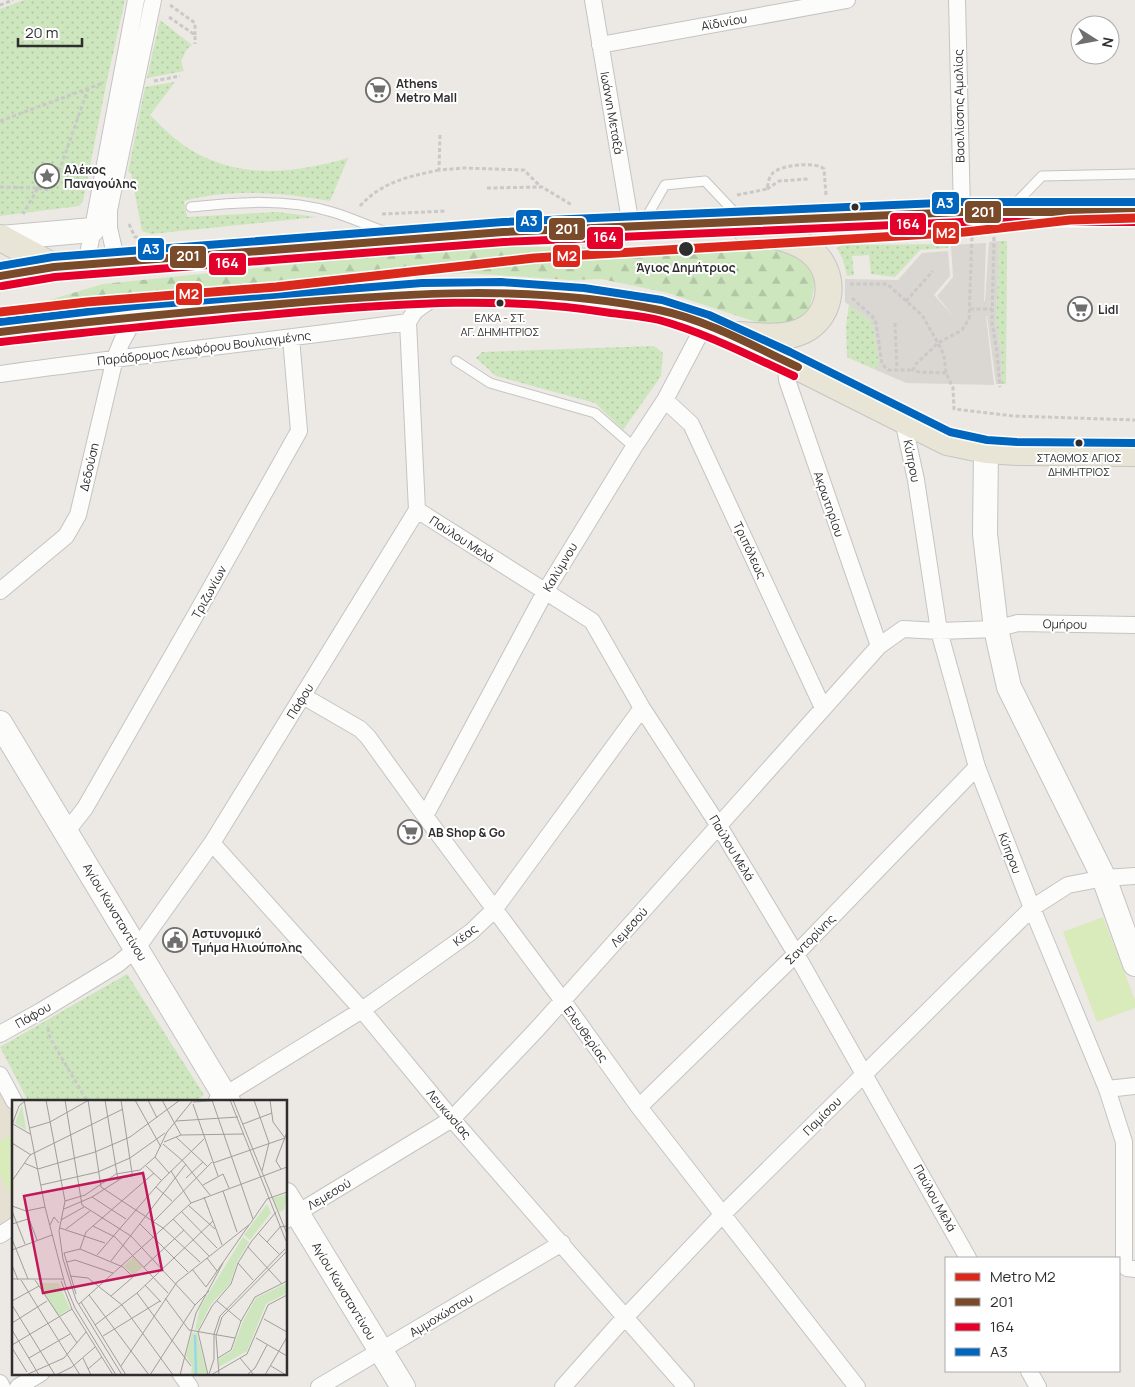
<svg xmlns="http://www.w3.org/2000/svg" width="1135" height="1387" font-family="Manrope,sans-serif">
<defs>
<pattern id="grass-dots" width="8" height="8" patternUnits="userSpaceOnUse" patternTransform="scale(1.25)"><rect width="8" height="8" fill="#cee6be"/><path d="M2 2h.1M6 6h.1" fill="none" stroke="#b1c6a4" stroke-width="1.8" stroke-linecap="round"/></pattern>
<pattern id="forest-firs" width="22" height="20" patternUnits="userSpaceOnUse" patternTransform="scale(1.25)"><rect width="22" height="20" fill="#cee6be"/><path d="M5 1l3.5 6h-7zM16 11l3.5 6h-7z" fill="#b1c6a4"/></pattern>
</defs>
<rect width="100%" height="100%" fill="#ece8e4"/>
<path fill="#e6e0d3" d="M0 1092 14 1117V1216L0 1224Z"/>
<path fill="url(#grass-dots)" d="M24 0H125L107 80 83 201 79 206 0 216V9Z
M160 20 192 45 187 49 181 61 184 71 147 78Z
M175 82 150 115C163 128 176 141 191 150 241 180 295 173 348 158L330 201C283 193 231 188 184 201L187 217 277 212 317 217 151 234 142 231 131 173 128 172 145 87Z
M999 241H1007L1006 384H1002L1001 352 996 321Z
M947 244 948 248 920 250 895 277 871 274 869 255 852 256 854 275 847 276 843 260 837 248 841 245Z
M849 305 873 323 879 363 876 370 847 357 846 326Z
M654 346 663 353 661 376 623 430 595 403 496 376 476 358 482 352Z
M127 974 204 1095 195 1101H28L0 1047Z"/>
<path fill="url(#forest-firs)" d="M474 247H774L811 262 815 283 810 307 804 318 793 325 762 324 668 293 601 279 570 280 467 273 392 276 106 301 0 316V311L29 306 103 284 384 255Z"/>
<path fill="#d9eabb" d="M1103 917 1135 1000V1008L1097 1022 1063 932Z
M12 1134 14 1137V1194L11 1195 0 1175V1141Z"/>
<path fill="#dad6d2" d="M999 241 996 321 1001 352 1002 384H996L987 316H986L994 385 906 383 876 370 879 363 873 323 845 302V279L898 280 922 253 948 251 950 276 934 295 955 318 937 296 953 277 951 245 986 243 984 301H985L989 242Z"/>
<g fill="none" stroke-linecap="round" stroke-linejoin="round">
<defs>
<path id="lane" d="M1013 206 1042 176 1135 174
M191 207C237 202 287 198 332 212 350 217 368 226 386 232
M643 223 665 185 705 181 739 217
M456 361 490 383 595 413 634 447"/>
<path id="street" d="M593 0 631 226
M957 0 962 212
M600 45 847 0
M117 263 109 228V210L153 0
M86 265 136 0
M786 361 787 380 879 646
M0 374C136 355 272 341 408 322
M665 400 691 424 823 708
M903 420 916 480 939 631 977 767 1032 908 1107 1089 1124 1142V1265L1127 1268 1135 1269
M417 510 592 621 642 708 719 826 796 954 968 1258
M0 591 66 536 78 515 115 358 122 341 136 316
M303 696 360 729 368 737 425 816 563 1001 639 1107 857 1387
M425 816 545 592 634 447 665 400 705 324
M67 831 85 808 191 623 299 431 291 338
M212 843 362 1010 452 1119 686 1387
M0 1034 41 1011 118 964 137 948 212 843 417 510 408 322 415 311 439 294
M0 1075 14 1101
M1107 1089 1135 1086
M217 1100 362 1010 471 932 494 910 642 708
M639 1107 796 954 977 767
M286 1220 452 1119 539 1027 879 646 903 629 939 631 996 629 1018 623 1135 625
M0 1235 14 1226
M1029 1371 1038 1387
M180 1373 190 1387
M0 1383 2 1387
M18 1387 41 1373
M319 1387 562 1243
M563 1387 617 1326 723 1214 1032 908 1068 885 1104 878 1135 876"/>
<path id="secondary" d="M0 238 92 230
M986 450 985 534 996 629 1009 687 1104 878 1135 964
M0 723 228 1101
M286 1195 403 1387"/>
<path id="primary" d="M1 238 54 267
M0 276 54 267 503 232 962 212H1135
M0 332 136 316 333 299 423 293 500 292 583 298 660 310 705 324 786 361 947 442 986 450 1017 452 1135 453
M739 335C758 336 779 339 797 333 831 322 839 278 814 254 797 238 768 234 746 230"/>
</defs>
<use href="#lane" stroke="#c5c4c5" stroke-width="11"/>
<use href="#street" stroke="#c5c4c5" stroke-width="18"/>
<use href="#secondary" stroke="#c5c4c5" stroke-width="26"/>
<use href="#primary" stroke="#c6c5c4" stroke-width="28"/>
<path stroke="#c9c9c8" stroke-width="3" stroke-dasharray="4 2.5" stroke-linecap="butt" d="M0 5 13 0
M170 5 195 23V35
M169 17 195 35V44
M154 81 180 76
M0 121 103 83
M440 135 439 170 464 168 524 170 541 187
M0 187 38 188 23 214
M38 188 49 190 55 183 88 89
M487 188 542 187 572 205
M767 189 779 181 809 179
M737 195 767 189C768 184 769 177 772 174 778 165 817 161 824 169L826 195
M360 206C383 181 408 177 439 170
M382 214 446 211
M129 224 135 237H138
M994 237 992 322 997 353 1000 387
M850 284H887L922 315 938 343 944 355 946 373 953 388 954 409 1014 416 1135 420
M852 298 872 316 876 323 882 364 888 370H913
M906 301 933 271
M970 309H992
M895 323 897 370
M946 373 919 372 913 370 916 364 938 343 962 330 969 319 972 236
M48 1028 50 1038 87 1101"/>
<use href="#lane" stroke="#fcfcfb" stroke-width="9"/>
<use href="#street" stroke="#fcfcfb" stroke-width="16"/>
<use href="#secondary" stroke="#fcfcfb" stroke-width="24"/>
<use href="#primary" stroke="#e8e4d6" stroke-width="26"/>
<defs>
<path id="bus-1" d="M0 276 54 267 503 232 962 212H1135
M0 332C93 321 187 312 280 304 407 293 533 284 659 310 707 320 753 346 798 367"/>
<path id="bus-2" d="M2 286 55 277 504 242 962 222H1135
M1 342C101 330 200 321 300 312 404 303 508 296 611 313 627 315 644 316 659 320 706 333 750 356 794 376"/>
<path id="bus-3" d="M0 266 53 257 503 222 962 202H1135
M0 322 135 306 422 283 501 282 584 288 662 300 709 315 790 352 950 432 987 440 1017 442 1135 443"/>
</defs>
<use href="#bus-1" stroke="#fff" stroke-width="11"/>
<use href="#bus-2" stroke="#fff" stroke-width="11"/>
<use href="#bus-3" stroke="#fff" stroke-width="11"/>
<use href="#bus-1" stroke="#7a4b2a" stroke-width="8"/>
<use href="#bus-2" stroke="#e4002b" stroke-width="8"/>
<use href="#bus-3" stroke="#0065bd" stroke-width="8"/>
<defs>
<path id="metro-1" d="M0 312 87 302 276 287 534 258 965 232 1070 220 1135 218"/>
</defs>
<use href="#metro-1" stroke="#fff" stroke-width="12"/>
<use href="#metro-1" stroke="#da291c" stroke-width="9"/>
</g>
<defs>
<symbol id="supermarket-ring" viewBox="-11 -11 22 22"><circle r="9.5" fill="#fff" stroke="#706f6e" stroke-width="1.5"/><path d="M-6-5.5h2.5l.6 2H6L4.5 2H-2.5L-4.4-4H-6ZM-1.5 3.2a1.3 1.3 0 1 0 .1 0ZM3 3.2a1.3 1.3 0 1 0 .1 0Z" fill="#706f6e"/></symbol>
<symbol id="sight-ring" viewBox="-11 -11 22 22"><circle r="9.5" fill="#fff" stroke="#706f6e" stroke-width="1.5"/><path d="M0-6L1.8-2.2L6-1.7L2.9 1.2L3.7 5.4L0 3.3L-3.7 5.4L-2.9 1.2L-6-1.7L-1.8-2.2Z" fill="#706f6e"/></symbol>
<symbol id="civic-ring" viewBox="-11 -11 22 22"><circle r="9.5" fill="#fff" stroke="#706f6e" stroke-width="1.5"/><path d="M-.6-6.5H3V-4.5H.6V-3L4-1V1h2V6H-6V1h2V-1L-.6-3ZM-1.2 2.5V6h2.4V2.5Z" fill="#706f6e"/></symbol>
</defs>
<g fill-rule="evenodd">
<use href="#supermarket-ring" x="364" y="76" width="28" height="28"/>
<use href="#sight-ring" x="33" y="162" width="28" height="28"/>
<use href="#supermarket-ring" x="1066" y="295" width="28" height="28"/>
<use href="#supermarket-ring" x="396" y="818" width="28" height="28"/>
<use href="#civic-ring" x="161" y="926" width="28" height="28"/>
</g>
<g fill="#2e2e2e" stroke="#fff" stroke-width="2">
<circle cx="855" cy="207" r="4.5"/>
<circle cx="686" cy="249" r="8"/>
<circle cx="500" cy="303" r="4.5"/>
<circle cx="1079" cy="443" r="4.5"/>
</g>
<g text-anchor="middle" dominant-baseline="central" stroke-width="4" stroke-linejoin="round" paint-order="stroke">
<g font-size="11" fill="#2e2e2e" stroke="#fff">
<text x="500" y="317">ΕΛΚΑ - ΣΤ.<tspan x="500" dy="14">ΑΓ. ΔΗΜΗΤΡΙΟΣ</tspan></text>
<text x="1079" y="457">ΣΤΑΘΜΟΣ ΑΓΙΟΣ<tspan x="1079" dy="14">ΔΗΜΗΤΡΙΟΣ</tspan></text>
</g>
<g font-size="12" fill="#2e2e2e" stroke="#fff">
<text transform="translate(724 22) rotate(-10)">Αϊδινίου</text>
<text transform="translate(959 106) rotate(-91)">Βασιλίσσης Αμαλίας</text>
<text transform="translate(612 113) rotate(80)">Ιωάννη Μεταξά</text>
<text transform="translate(204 348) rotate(-7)">Παράδρομος Λεωφόρου Βουλιαγμένης</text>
<text transform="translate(912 461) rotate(79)">Κύπρου</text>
<text transform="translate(89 467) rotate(-77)">Δεδούση</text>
<text transform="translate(829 504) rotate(71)">Ακρωτηρίου</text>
<text transform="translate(462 539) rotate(33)">Παύλου Μελά</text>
<text transform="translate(750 550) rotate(65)">Τριπόλεως</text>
<text transform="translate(560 567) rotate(-59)">Καλύμνου</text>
<text transform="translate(209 592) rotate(-61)">Τριζωνίων</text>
<text transform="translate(1065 624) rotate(1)">Ομήρου</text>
<text transform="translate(300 701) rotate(-58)">Πάφου</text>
<text transform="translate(732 848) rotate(59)">Παύλου Μελά</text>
<text transform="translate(1010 853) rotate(69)">Κύπρου</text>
<text transform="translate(115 912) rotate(59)">Αγίου Κωνσταντίνου</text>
<text transform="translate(629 927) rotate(-48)">Λεμεσού</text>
<text transform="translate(465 935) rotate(-38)">Κέας</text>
<text transform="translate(810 939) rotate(-45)">Σαντορίνης</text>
<text transform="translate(33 1015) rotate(-30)">Πάφου</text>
<text transform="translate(586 1034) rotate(54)">Ελευθερίας</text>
<text transform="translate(449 1114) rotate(49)">Λευκωσίας</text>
<text transform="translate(822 1116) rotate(-45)">Παμίσου</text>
<text transform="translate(329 1194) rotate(-31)">Λεμεσού</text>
<text transform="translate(935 1198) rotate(61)">Παύλου Μελά</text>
<text transform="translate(344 1291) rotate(59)">Αγίου Κωνσταντίνου</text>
<text transform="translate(441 1315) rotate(-31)">Αμμοχώστου</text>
</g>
<g font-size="12" font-weight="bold" fill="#2e2e2e" stroke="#fff" text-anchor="start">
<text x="396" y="83">Athens<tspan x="396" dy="14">Metro Mall</tspan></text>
<text x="64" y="169">Αλέκος<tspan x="64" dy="14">Παναγούλης</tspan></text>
<text x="1098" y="309">Lidl</text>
<text x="428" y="832">ΑΒ Shop &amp; Go</text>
<text x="192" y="933">Αστυνομικό<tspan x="192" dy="14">Τμήμα Ηλιούπολης</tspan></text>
</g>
<g font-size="12" font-weight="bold" fill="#2e2e2e" stroke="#fff">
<text x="686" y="267">Άγιος Δημήτριος</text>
</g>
</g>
<g transform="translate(12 1100)">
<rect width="275" height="275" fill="#ece8e4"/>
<path d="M10 5 14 29V30L3 23ZM275 94 272 110 267 112 261 98ZM255 104 259 113 238 140 232 135ZM121 157 131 167 121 175 112 166ZM26 183H47L58 209 46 216ZM275 183V193L254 204 235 251 207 267V259L220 251 231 221 244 198Z" fill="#cee6be"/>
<path d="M231 137 237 142 225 162 218 184 199 204 186 230H183L188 207ZM180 233H185L195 275H179L180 265 174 256Z" fill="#cee6be"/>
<path fill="none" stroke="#99d6ec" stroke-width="2.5" d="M183 235 184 275"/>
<path fill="none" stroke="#a09e9b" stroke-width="1" d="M12 0 33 107 53 184 63 208 104 275M34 0 53 101 47 131 51 159 64 200 110 275M53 0 70 105 119 136 183 205M76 0 89 87 151 128 188 162M93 0 106 80M109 0 120 73M123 0 149 47M136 0 145 18M150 0 169 35M200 0 241 119M218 0 274 141M221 0 275 134M242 0 257 43 250 71M181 2 212 0M181 4 206 76M164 21 226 17M1 24 18 34M231 24 260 13M0 25 7 6 14 0M18 28 38 22 77 0M164 37 195 66M152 42 169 35 232 34M0 43 19 55M151 44 171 61 198 95M143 57 157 73M12 63 26 69 83 52 118 37 168 0M201 63 273 38 261 22 258 0M134 66 149 80M269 69 264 61 275 32M159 71 179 103M174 78 191 62M0 81 18 55 111 9M29 85 86 72 118 58 153 33M191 85 211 74 217 88M144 87 160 101M211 91 225 132M80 97 114 119M192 97 210 145M53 101 73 95 104 74 128 70 143 57 155 32 181 0M176 105 203 129M0 106 14 111 33 107M52 109 80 97 110 78 120 76V73M0 111 13 144M14 111 25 140M169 111 205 148M161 119 197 156M49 120 72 107M141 122 200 62M0 124 16 119M128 124 176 172M38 125 42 117 47 123M81 126 103 137 156 193M48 128 93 143M54 129 78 111M246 133 267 154M0 139 16 179M255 142 268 127 275 126M236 147 270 184M68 149 74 132 142 73M0 150 40 135M52 153 68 149 111 167 121 177 99 196M52 153 64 194M85 155 149 81 192 39M195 158 205 171M99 161 174 64M55 162 63 160 101 173M226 163 241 180M0 165 6 180M132 167 172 130M180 169 194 187 237 125M58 176 76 178 110 205 161 275M0 179H51M9 180 68 275M23 180 65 243M49 181 60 209 101 275M133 185 149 202M125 193 179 266M77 195 137 275M153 198 177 230 223 238M0 201 27 186M205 201 229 221M69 202 114 275M67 204 179 103 275 67M0 205 43 275M252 219 275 232M0 223 35 201M83 225 125 193 201 121M0 230 27 275M91 236 148 201M244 238 275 256M0 245 60 209M0 248 15 272M17 258 58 234M71 258 79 275M206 258 219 250 229 221 243 197 275 181M228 258 242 275M109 266 165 182 238 124 255 99 275 92M259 266 274 275M76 269 90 257M197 274 202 259V234L208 216 273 149M14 275 52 258 74 232M44 275 60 267 83 247M138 275 183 205 197 191M168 275 184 213 211 163M196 275 186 232 200 206 219 184 226 163 239 142 264 112M199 275 235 254 256 205 275 195M207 275 204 236 210 217 275 151M235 275 243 268 255 245M253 275 275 237"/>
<path fill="#c2185b" fill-opacity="0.15" stroke="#c2185b" stroke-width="2.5" d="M131 73 150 170 31 193 12 96Z"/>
<rect width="275" height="275" fill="none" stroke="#2e2e2e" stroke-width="2.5"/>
</g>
<g stroke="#fff" stroke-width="2">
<rect x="931" y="191" width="29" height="24" rx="5" fill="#0065bd"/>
<rect x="964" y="200" width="38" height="24" rx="5" fill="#7a4b2a"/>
<rect x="515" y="209" width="28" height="24" rx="5" fill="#0065bd"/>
<rect x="889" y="212" width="38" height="24" rx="5" fill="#e4002b"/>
<rect x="548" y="217" width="38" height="24" rx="5" fill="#7a4b2a"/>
<rect x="932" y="221" width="28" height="24" rx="5" fill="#da291c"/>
<rect x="586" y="226" width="38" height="24" rx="5" fill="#e4002b"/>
<rect x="137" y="237" width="28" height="24" rx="5" fill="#0065bd"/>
<rect x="552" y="244" width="29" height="24" rx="5" fill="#da291c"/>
<rect x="169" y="245" width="38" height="24" rx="5" fill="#7a4b2a"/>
<rect x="208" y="252" width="39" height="24" rx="5" fill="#e4002b"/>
<rect x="175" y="282" width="28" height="24" rx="5" fill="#da291c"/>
</g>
<g font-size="14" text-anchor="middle" font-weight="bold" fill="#fff">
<text x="945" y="208">Α3</text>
<text x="983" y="217">201</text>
<text x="529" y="226">Α3</text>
<text x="908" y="229">164</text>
<text x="567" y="234">201</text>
<text x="946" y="238">Μ2</text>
<text x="605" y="242">164</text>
<text x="151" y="254">Α3</text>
<text x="567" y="261">Μ2</text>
<text x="188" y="261">201</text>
<text x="227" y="268">164</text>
<text x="189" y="299">Μ2</text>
</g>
<rect x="945" y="1257" width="175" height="115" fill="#ffffff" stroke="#ababab"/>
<rect x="955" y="1273" width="25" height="8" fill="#da291c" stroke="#ababab"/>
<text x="990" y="1282" font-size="15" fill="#2e2e2e">Metro Μ2</text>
<rect x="955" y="1298" width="25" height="8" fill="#7a4b2a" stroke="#ababab"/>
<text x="990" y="1307" font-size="15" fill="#2e2e2e">201</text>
<rect x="955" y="1323" width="25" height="8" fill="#e4002b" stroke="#ababab"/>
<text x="990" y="1332" font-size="15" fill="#2e2e2e">164</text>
<rect x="955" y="1348" width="25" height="8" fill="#0065bd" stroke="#ababab"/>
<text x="990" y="1357" font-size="15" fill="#2e2e2e">Α3</text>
<g transform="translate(1095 40) rotate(101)"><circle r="24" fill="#ffffff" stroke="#ababab"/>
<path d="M0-4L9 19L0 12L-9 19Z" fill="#706f6e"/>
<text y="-8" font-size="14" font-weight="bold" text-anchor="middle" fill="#2e2e2e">N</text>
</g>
<path d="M18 38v8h64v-8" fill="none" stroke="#2e2e2e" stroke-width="2.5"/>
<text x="25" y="38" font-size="15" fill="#2e2e2e" stroke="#ffffff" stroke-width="4" paint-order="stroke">20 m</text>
</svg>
